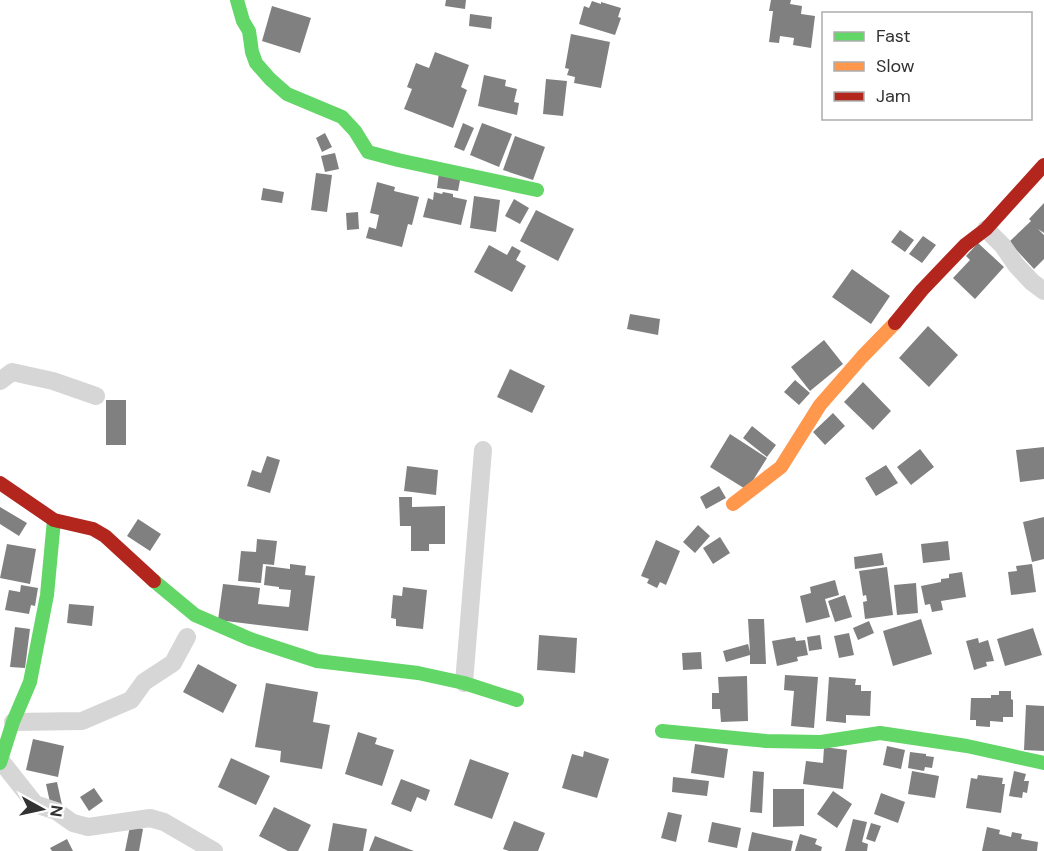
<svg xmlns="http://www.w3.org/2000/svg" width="1044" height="851" font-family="'DM Sans',sans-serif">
<rect width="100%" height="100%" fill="#fff"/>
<path fill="#808080" d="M446 0H466L465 9 445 6Z
M771 0H791L790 4 802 6 801 14 815 16 811 48 793 45 794 38 780 36 779 43 769 42 773 11H769Z
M592 1 601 4V2L621 8 618 17 621 18 615 35 579 24 584 6 589 8Z
M272 6 311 18 300 53 262 41Z
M470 14 492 17 491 29 469 26Z
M571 34 610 42 601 88 574 83 575 77 567 75 569 69 565 68Z
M435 52 469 65 461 87 467 90 453 128 404 109 412 89 407 87 416 63 429 68Z
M484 75 506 80 505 86 517 89 514 102 519 103 517 115 478 106Z
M546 79 567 81 563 116 543 114Z
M463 123 474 128 464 151 454 147Z
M482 123 512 134 499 167 470 155Z
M325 133 332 147 322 152 316 138Z
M515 136 545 147 533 180 503 170Z
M335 153 339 169 325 172 321 156Z
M439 172 461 175 458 191 437 188Z
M316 173 332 175 327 212 311 210Z
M377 182 395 187 394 191 419 197 412 225 408 224 402 247 366 238 369 227 376 229 379 215 370 213Z
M263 188 284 192 282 203 261 200Z
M434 192 442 194 443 192 453 194V197L467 200 461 225 423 217 428 198 433 200Z
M474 196 500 200 496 232 470 228Z
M514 199 529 208 520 224 505 216Z
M1044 203V233L1038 229 1044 235V259L1034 269 1009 242 1031 221 1029 219Z
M536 210 574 229 558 261 520 241Z
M358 212 359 229 347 230 346 213Z
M900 230 914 240 905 252 891 242Z
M923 236 936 245 922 263 909 254Z
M978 243 1004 267 975 299 953 278 970 260 966 256Z
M489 245 507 255 512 246 521 251 516 260 526 266 512 292 474 272Z
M852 269 890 296 871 324 832 297Z
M630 314 660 319 658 335 627 329Z
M928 326 958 355 929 387 899 358Z
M824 340 843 364 810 391 791 367Z
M510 369 545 386 532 413 497 397Z
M795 380 810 393 799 405 784 392Z
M863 382 891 411 873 430 844 402Z
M106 400H126V445H106Z
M833 413 845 426 825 445 813 432Z
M752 426 776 445 767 457 743 438Z
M730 434 767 458 747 490 710 467Z
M1044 447V479L1020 482 1016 450Z
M920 449 934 467 911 485 897 467Z
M267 456 280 460 270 493 247 486 252 470 261 473Z
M886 465 898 483 876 496 865 478Z
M407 466 438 470 436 495 404 491Z
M719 486 726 498 706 509 700 497Z
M399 497H412V507L445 506V544H429V551H411V526H400Z
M0 507 27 523 19 536 0 524Z
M1044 517V559L1032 562 1023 522Z
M138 519 161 534 150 551 127 536Z
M698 525 710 536 695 553 683 542Z
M720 537 730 553 713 564 703 548Z
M257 539 277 541 274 565 263 564 261 583 238 581 241 551 256 552Z
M656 540 680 551 666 585 660 582 657 588 647 583 649 579 641 576Z
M948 541 950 560 923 563 921 544Z
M7 544 36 549 30 584 0 578Z
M882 553 884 565 855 569 854 557Z
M290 564 306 566 305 575 315 576 308 631 218 620 223 584 260 588 258 604 289 607 291 590 279 589V587L264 585 266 566 290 569Z
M1032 564 1036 592 1011 595 1008 572 1017 571 1016 566Z
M887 567 893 615 865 619 863 602 867 601 866 595 863 596 859 571Z
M962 572 966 597 941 601 943 610 932 612 930 604 925 605 921 586 941 582V579L949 578V574Z
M835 580 839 595 825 599 830 617 806 623 800 596 811 593 810 587Z
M916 583 918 613 897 615 894 585Z
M21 585 38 588 35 606 31 605 29 614 5 610 9 590 20 592Z
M403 587 427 590 423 629 396 626V619L391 618 393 595 402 596Z
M845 595 852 617 835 622 828 601Z
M69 604 94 606 92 626 67 623Z
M748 619H764L766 664H750V655L726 662 723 651 748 644 750 652Z
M921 619 932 654 893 666 883 631Z
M869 621 874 633 858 640 853 628Z
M15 627 30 629 25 668 10 667Z
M1033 628 1042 655 1005 666 997 639Z
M849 633 854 655 839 658 834 636Z
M539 635 577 638 575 673 537 670Z
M820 635 822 649 809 651 807 637Z
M795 637 796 641 805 640 808 655 797 657 798 661 777 666 772 641Z
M978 638 979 643 988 640 994 661 986 662 987 666 974 670 966 641Z
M701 652 702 669 683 670 682 653Z
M198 664 237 685 223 713 183 692Z
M785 675 818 677 814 728 791 726 794 691 784 690Z
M747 676 748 721 721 722 720 709H712V693H719L718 677Z
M829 677 856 679 855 685H861V691H871L870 716 846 715V723L826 721Z
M266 683 318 692 313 722 330 725 322 769 280 762 281 751 255 747Z
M999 691H1011V699L1013 700V717H1003V722L990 721V727L976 726V720H970L971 698H991V695H999Z
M1026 705 1044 706V751L1024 750Z
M358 732 377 738 375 744 394 750 382 786 345 774Z
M33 739 64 746 58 777 26 770Z
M695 744 728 749 724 778 691 773Z
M887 746 905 750 901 769 883 765Z
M824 747 847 750 843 789 803 784 806 761 823 763Z
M584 751 609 759 597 798 562 788 572 754 583 757Z
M910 752 926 754V756L934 757 932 768 925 767 924 771 908 768Z
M231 758 270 776 256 805 218 787Z
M470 759 509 773 492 819 454 805Z
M753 771 764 772 762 813 750 812Z
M912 771 939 776 935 798 908 794Z
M1014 771 1026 774 1024 781H1029L1027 793 1023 792 1022 798 1009 796Z
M978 775 1003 778 1002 784H1005L1001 813 966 808 971 778 977 779Z
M673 777 709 781 707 796 672 792Z
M401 779 430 790 426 801 417 797 411 812 391 804Z
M57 782 62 805 51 807 46 784Z
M94 788 103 801 89 811 80 797Z
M773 789H804V826L773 827Z
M833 791 852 804 837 828 817 814Z
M881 793 905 802 898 823 874 814Z
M274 807 311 825 298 851H288L259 836Z
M668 812 682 815 676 842 661 838Z
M853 819 867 822 862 842 868 844 867 851H845Z
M514 821 545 833 538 851H509L503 849Z
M712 822 741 828 737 848 708 842Z
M333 823 367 829 363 851H328Z
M871 823 881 826 875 842 866 839Z
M130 826 143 829 139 851H125Z
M987 827 1000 830 999 834 1011 837 1012 832 1022 834 1021 839 1038 842 1037 851H982Z
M752 832 793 841 791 851H748Z
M800 834 817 839 815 844 822 847 821 851H795Z
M375 836 414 851H369Z
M67 839 73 851H52L50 848Z"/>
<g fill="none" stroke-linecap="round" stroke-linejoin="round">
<path stroke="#d6d6d6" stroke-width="18" d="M986 229 1003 246 1016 265 1032 282 1044 291
M0 381 12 372 53 381 96 396
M464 683 483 450
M13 722 82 721 131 700 144 682 173 663 187 637
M1 761 35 804 56 811 73 823 88 827 150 818 164 822 214 851"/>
<path stroke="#63d668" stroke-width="14" d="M237 0 243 21 249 31 252 52 256 63 270 79 287 94 342 117 355 131 368 152 398 160 537 190
M154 581 195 615 250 639 317 661 418 673 464 683 517 700
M662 731 766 741 821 742 880 733 967 746 1044 763
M0 763 13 722 30 682 47 595 54 520"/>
<path stroke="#ff974d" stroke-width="14" d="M733 504 781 467 820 405 862 357 895 323"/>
<path stroke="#b3261e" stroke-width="14" d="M895 323 922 290 965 245 986 229 1044 165
M0 483 54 520 93 529 105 536 154 581"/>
</g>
<rect x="822" y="12" width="210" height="108" fill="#ffffff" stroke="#adadad" stroke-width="1.5"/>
<rect x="834" y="32" width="30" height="9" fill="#63d668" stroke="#adadad" stroke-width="1.5"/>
<text x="876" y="42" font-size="18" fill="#323232">Fast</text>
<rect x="834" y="62" width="30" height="9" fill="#ff974d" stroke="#adadad" stroke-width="1.5"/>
<text x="876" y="72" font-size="18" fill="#323232">Slow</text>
<rect x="834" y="92" width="30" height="9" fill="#b3261e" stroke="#adadad" stroke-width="1.5"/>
<text x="876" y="102" font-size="18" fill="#323232">Jam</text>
<g transform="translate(42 809) rotate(98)" stroke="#ffffff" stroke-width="4.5" paint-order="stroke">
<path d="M0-4.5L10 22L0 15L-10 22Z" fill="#323232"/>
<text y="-9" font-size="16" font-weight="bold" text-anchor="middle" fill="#323232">N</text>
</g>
</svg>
